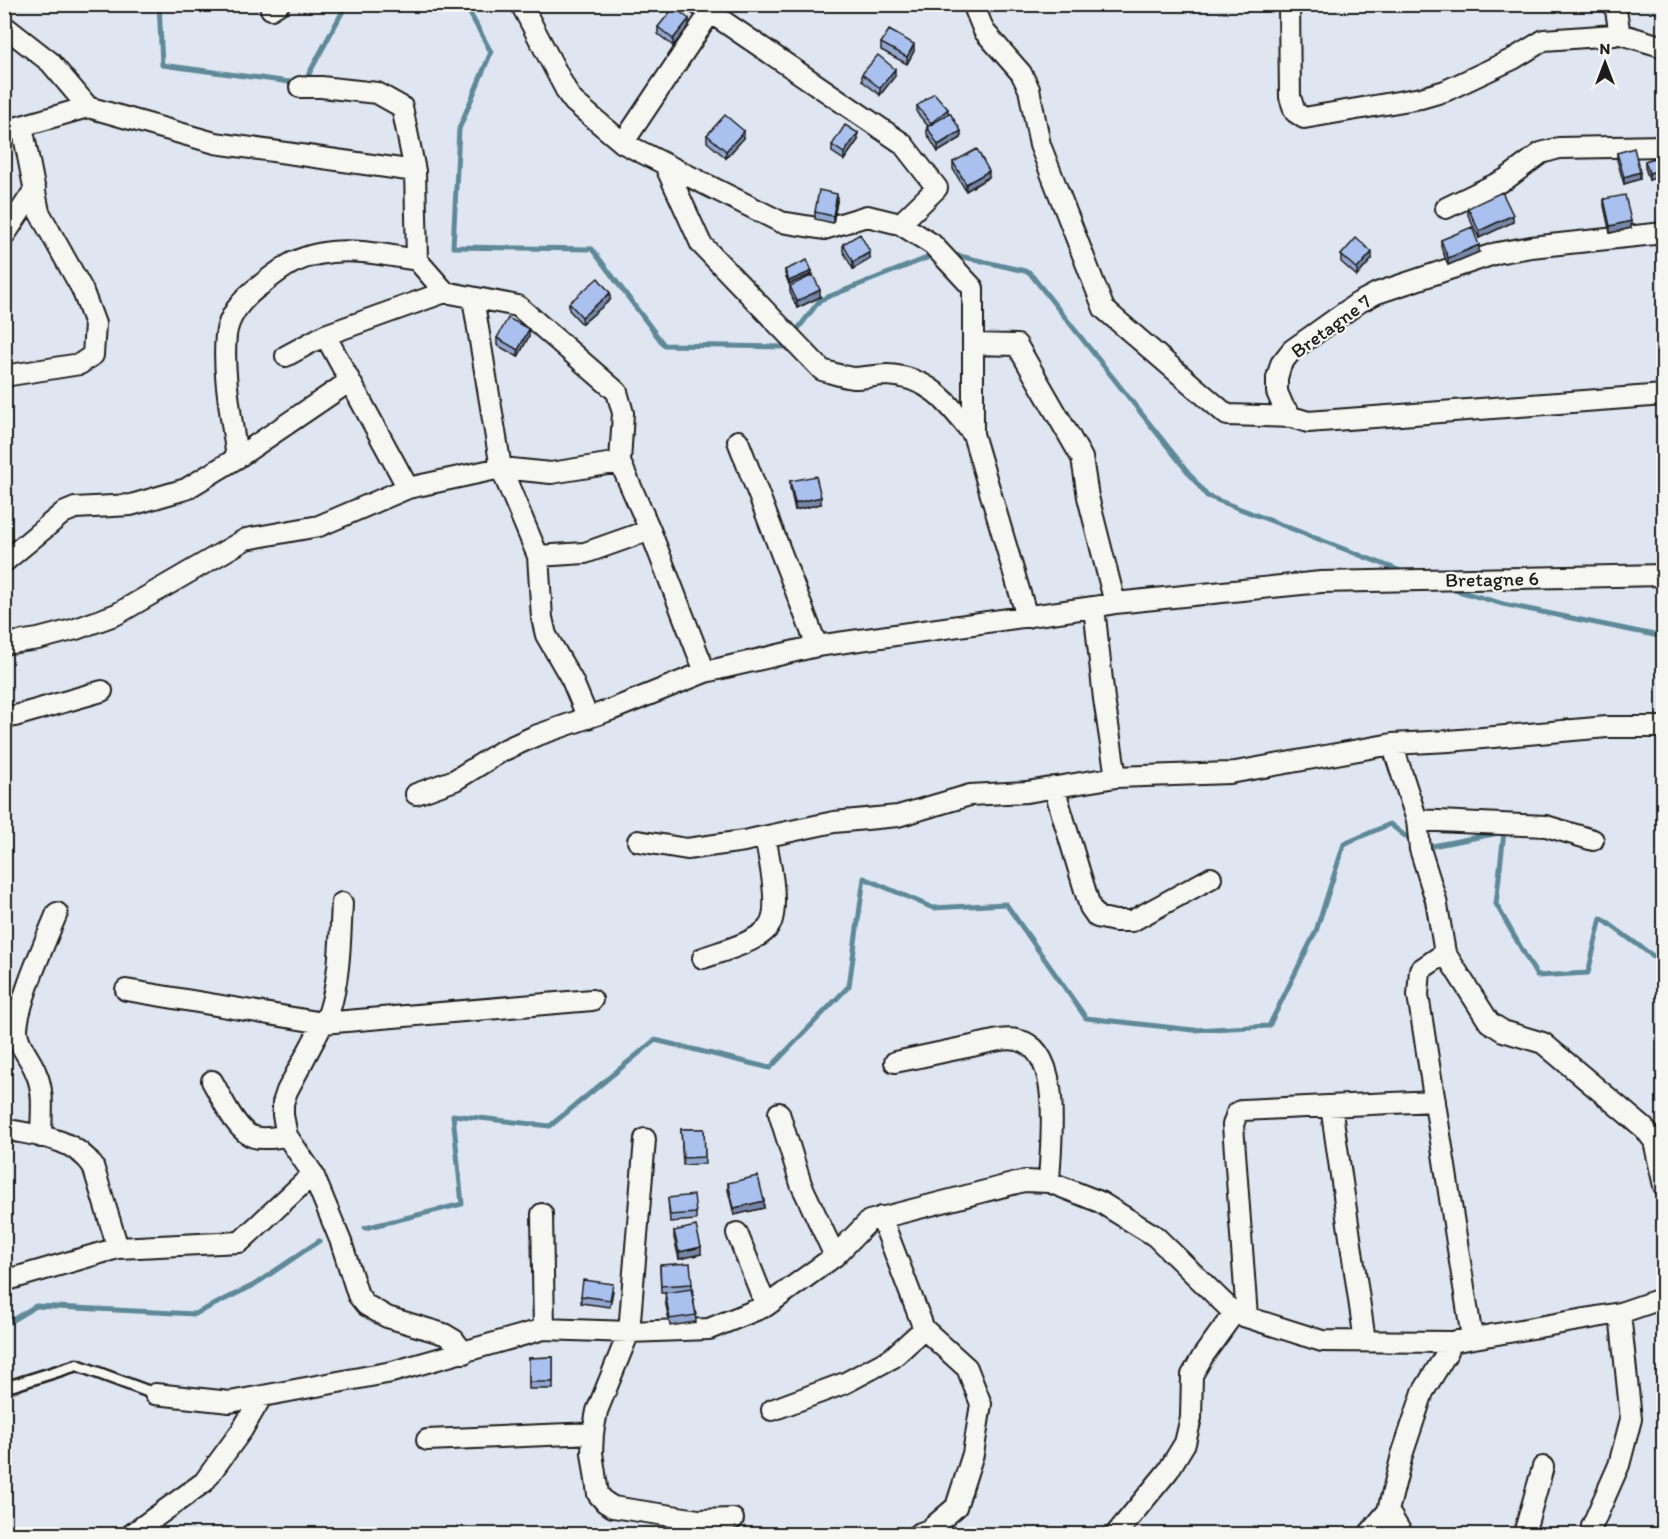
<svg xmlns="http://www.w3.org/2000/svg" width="1668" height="1539" font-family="Itim,sans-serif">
<rect width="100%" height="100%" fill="#dfe6f1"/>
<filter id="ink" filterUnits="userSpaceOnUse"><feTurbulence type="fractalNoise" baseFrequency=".0167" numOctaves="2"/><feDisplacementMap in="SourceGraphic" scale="12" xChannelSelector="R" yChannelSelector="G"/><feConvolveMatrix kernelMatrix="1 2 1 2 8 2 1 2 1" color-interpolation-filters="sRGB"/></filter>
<g filter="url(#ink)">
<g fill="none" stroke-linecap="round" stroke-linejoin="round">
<path stroke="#5e8999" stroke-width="5" d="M159 4 162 65 297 83
M465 4 491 52 459 129 453 247 592 249 664 345 785 347 789 341
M305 81 345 7 362 4
M951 254 1029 272 1207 496 1406 573
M794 334 820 300 937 254
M1448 588 1503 604 1664 637
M1422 848 1504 832 1496 904 1537 976 1588 973 1601 918 1664 964
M365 1228 462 1204 453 1115 550 1126 655 1040 770 1068 849 986 864 878 933 908 1006 904 1086 1018 1193 1030 1269 1026 1316 931 1344 844 1390 824 1415 844
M4 1325 36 1306 195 1314 254 1285 319 1241"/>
<defs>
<path id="service" d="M4 1388 77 1365 155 1394"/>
<path id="minor" d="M521 4 568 94 574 102 623 143 781 222 824 229 867 216 900 224 932 244 973 288V434L1027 617
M698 4 902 143 937 188 900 224
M973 4 984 31 1021 73 1029 89 1040 145 1104 309 1227 415 1292 417
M1289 4 1290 97 1295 112 1304 118 1421 98 1445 91 1513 59 1544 40 1614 35 1619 29 1615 4
M271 9 279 4
M4 26 50 62 88 107
M1617 33 1664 47
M300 87H321L377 93 402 107 415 171 417 260 445 292
M4 131 88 107 215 143 415 171
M623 143 710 13 719 5
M665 165 701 244 822 370C833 373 843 377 854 378 865 378 876 375 887 375 930 377 948 403 973 434
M1446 208 1506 179 1541 153 1559 148 1664 146
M1664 233 1531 247 1497 253 1377 293 1358 303 1292 350 1281 364 1277 378V392L1283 406 1292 417 1308 422 1664 395
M4 236 35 189
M473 298 501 468 538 556 542 618 546 635 572 680 588 718
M325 335 408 488
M973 344 1017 345 1082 458 1088 497 1115 603
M286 356 325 335 445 292 518 306 617 392 623 413 620 462
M4 376 80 364 93 355 95 324 82 289 39 212 22 126
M738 441 817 646
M237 458C232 420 222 372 226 335 229 313 244 297 262 284 271 277 281 269 292 263 332 243 375 253 417 260
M538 556 585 553 650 530
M4 562 63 513 75 508 131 505 186 489 237 458 350 381
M1094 607 1115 603 1321 582 1664 575
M4 644 38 639 76 629 117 614 246 539 319 526 408 488 501 468 551 473 620 462 650 530 705 672 817 646 1094 607 1104 699 1116 777
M4 717 15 716 102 691
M1392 744 1417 820 1420 849 1436 900 1445 953 1489 1022 1503 1031 1543 1043 1644 1128 1654 1141 1664 1186
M1054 787 1090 907 1097 917 1115 921H1132L1211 878
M416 794 455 780 502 751 535 736 613 709 705 672
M1417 820 1546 826 1593 840
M638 841 687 849 744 841 834 822 898 816 970 795 1027 792 1116 777 1230 773 1392 744 1449 741 1607 727H1664
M342 903C340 940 340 977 329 1012L287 1091 283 1103V1115L287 1136 313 1174 341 1242 358 1295 366 1305 387 1317 444 1334 454 1340 464 1353
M1445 953 1420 970 1418 995 1472 1338
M703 958C722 951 754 943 767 929 782 914 769 857 765 837
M126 990 323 1023 592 1000
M895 1062C921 1057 946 1051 972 1046 985 1043 1004 1037 1017 1040 1065 1049 1050 1147 1049 1182
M212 1081C221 1096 236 1132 254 1137 264 1140 276 1137 287 1136
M1331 1106 1365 1341
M779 1113 801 1184 835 1256
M4 1129C37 1136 73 1137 93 1166L118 1248
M41 1137C41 1116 45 1092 36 1073 31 1058 18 1047 17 1031 17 1004 46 940 57 913
M645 1139 629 1332 597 1411 593 1433 592 1453 598 1494 605 1502 613 1507 698 1520 733 1519
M542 1214 544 1329
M881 1217 924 1329 967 1368 981 1404 973 1454 956 1507 929 1530 918 1534
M737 1233 766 1306
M4 1281 118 1248 240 1242 313 1174
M1247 1317 1233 1125 1237 1113 1243 1110 1435 1101
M155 1394 230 1402 392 1372 544 1329 629 1332 709 1329 766 1306 835 1256 869 1221 1024 1181 1049 1182 1100 1202 1155 1236 1234 1313 1322 1341 1451 1342 1620 1313 1664 1298
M772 1410 845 1383 892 1358 924 1329
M427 1440 593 1433
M1388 1511 1402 1534
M132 1534 204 1482 242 1430 262 1396
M1116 1534 1168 1471 1185 1443 1191 1418 1192 1375 1203 1356 1234 1313
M1369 1534 1388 1511 1402 1455 1423 1392 1448 1351 1451 1342
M1524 1534 1543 1467
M1592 1534V1526L1619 1465 1631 1419 1620 1313"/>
</defs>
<use href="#service" stroke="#1c1c1c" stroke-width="15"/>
<use href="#minor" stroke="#1c1c1c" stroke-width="24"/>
<use href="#service" stroke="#f6f6f2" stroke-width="10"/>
<use href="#minor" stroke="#f6f6f2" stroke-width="20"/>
</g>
<path fill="#92a6ce" stroke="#1c1c1c" stroke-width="1.5" d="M689 26 673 46 658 34V27Z
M881 43 914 51 907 64 881 50Z
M862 74 895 76 880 95 862 81Z
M917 106 948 114 961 138 938 152 927 134V127L928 126 917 113Z
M707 135 744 138 726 158 707 142Z
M858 140 844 160 832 152V145Z
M1617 153 1640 179 1624 184 1617 160Z
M1664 155 1649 180 1645 168V161Z
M953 162 989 177 966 191 953 169Z
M1604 199 1631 228 1610 233 1604 206Z
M837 201 833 223 815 219V212Z
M1468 208 1513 222 1479 238 1468 215Z
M1441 240 1479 252 1448 265 1441 247Z
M843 244 870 259 853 269 843 251Z
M1341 255 1372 259 1357 276 1341 262Z
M785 270 812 274 789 284 785 274Z
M790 286 820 297 797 308 790 292Z
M610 300 582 324 569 310V303Z
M529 336 518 357 497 345V338Z
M790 481 821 504 795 510 790 488Z
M681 1129H704L705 1164 683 1165Z
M728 1183 764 1208 734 1215 728 1190Z
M668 1198 696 1213V1220L670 1222Z
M674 1231 701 1254 679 1259 674 1238Z
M660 1265 692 1284 696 1322 670 1326 665 1300 666 1293H661Z
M613 1291 610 1307 581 1303V1296Z
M553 1357V1389H529V1358Z"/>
<path fill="#7787a7" stroke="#1c1c1c" stroke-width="1.5" d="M689 19V26L673 46V39Z
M914 44V51L907 64V57Z
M895 69V76L880 95V88Z
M948 109V116L931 130V123Z
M744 131V138L726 158V151Z
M961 131V138L938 152V145Z
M858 133V140L844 160V153Z
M1664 169V176L1649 180V173Z
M989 171V177L966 191V184Z
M1640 172V179L1624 184V177Z
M837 194V201L833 223V216Z
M1513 215V222L1479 238V231Z
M1631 221V228L1610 233V226Z
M1479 245V252L1448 265V258Z
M870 252V259L853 269V262Z
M1372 252V259L1357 276V269Z
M812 271V274L789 284V281Z
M820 290V297L797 308V301Z
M610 293V300L582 324V317Z
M529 329V336L518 357V350Z
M821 497V504L795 510V503Z
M764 1201V1208L734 1215V1208Z
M701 1247V1254L679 1259V1252Z"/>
<path fill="#aac1ef" stroke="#1c1c1c" stroke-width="1.5" d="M674 7 689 19 673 39 658 27Z
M889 30 914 44 907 57 881 43Z
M878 55 895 69 880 88 862 74Z
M934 93 948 109 931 123 917 106Z
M950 113 961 131 938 145 927 127Z
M725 115 744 131 726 151 707 135Z
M845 125 858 133 844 153 832 145Z
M1634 148 1640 172 1624 177 1617 153Z
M977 149 989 171 966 184 953 162Z
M1664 155V169L1649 173 1645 161Z
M819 190 837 194 833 216 815 212Z
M1502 192 1513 215 1479 231 1468 208Z
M1625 195 1631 221 1610 226 1604 199Z
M1472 227 1479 245 1448 258 1441 240Z
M860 234 870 252 853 262 843 244Z
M1356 238 1372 252 1357 269 1341 255Z
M807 260 812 271 789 281 785 270Z
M813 275 820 290 797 301 790 286Z
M598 278 610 293 582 317 569 303Z
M508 318 529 329 518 350 497 338Z
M816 476 821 497 795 503 790 481Z
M681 1129H704L705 1157 683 1158Z
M758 1176 764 1201 734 1208 728 1183Z
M694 1195 696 1213 670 1215 668 1198Z
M696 1226 701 1247 679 1252 674 1231Z
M690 1263 692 1284 661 1286 660 1265Z
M583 1280 613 1284 610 1300 581 1296Z
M691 1289 696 1315 670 1319 665 1293Z
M553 1357V1382H529V1358Z"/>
</g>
<g text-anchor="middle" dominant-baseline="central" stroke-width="4.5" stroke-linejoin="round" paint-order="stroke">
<g font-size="20" fill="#1c1c1c" stroke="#f6f6f2">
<text transform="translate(1331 326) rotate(-36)">Bretagne 7</text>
<text transform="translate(1492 579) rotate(-1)">Bretagne 6</text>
</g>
</g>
<rect width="1668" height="1539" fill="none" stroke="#f6f6f2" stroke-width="24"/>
<rect x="12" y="12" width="1644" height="1515" fill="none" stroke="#1c1c1c" stroke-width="2" filter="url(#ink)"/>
<g transform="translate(1605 63)" stroke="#f6f6f2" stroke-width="4.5" paint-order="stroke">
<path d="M0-4.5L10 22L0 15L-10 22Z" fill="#1c1c1c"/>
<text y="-9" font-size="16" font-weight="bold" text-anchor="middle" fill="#1c1c1c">N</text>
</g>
</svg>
